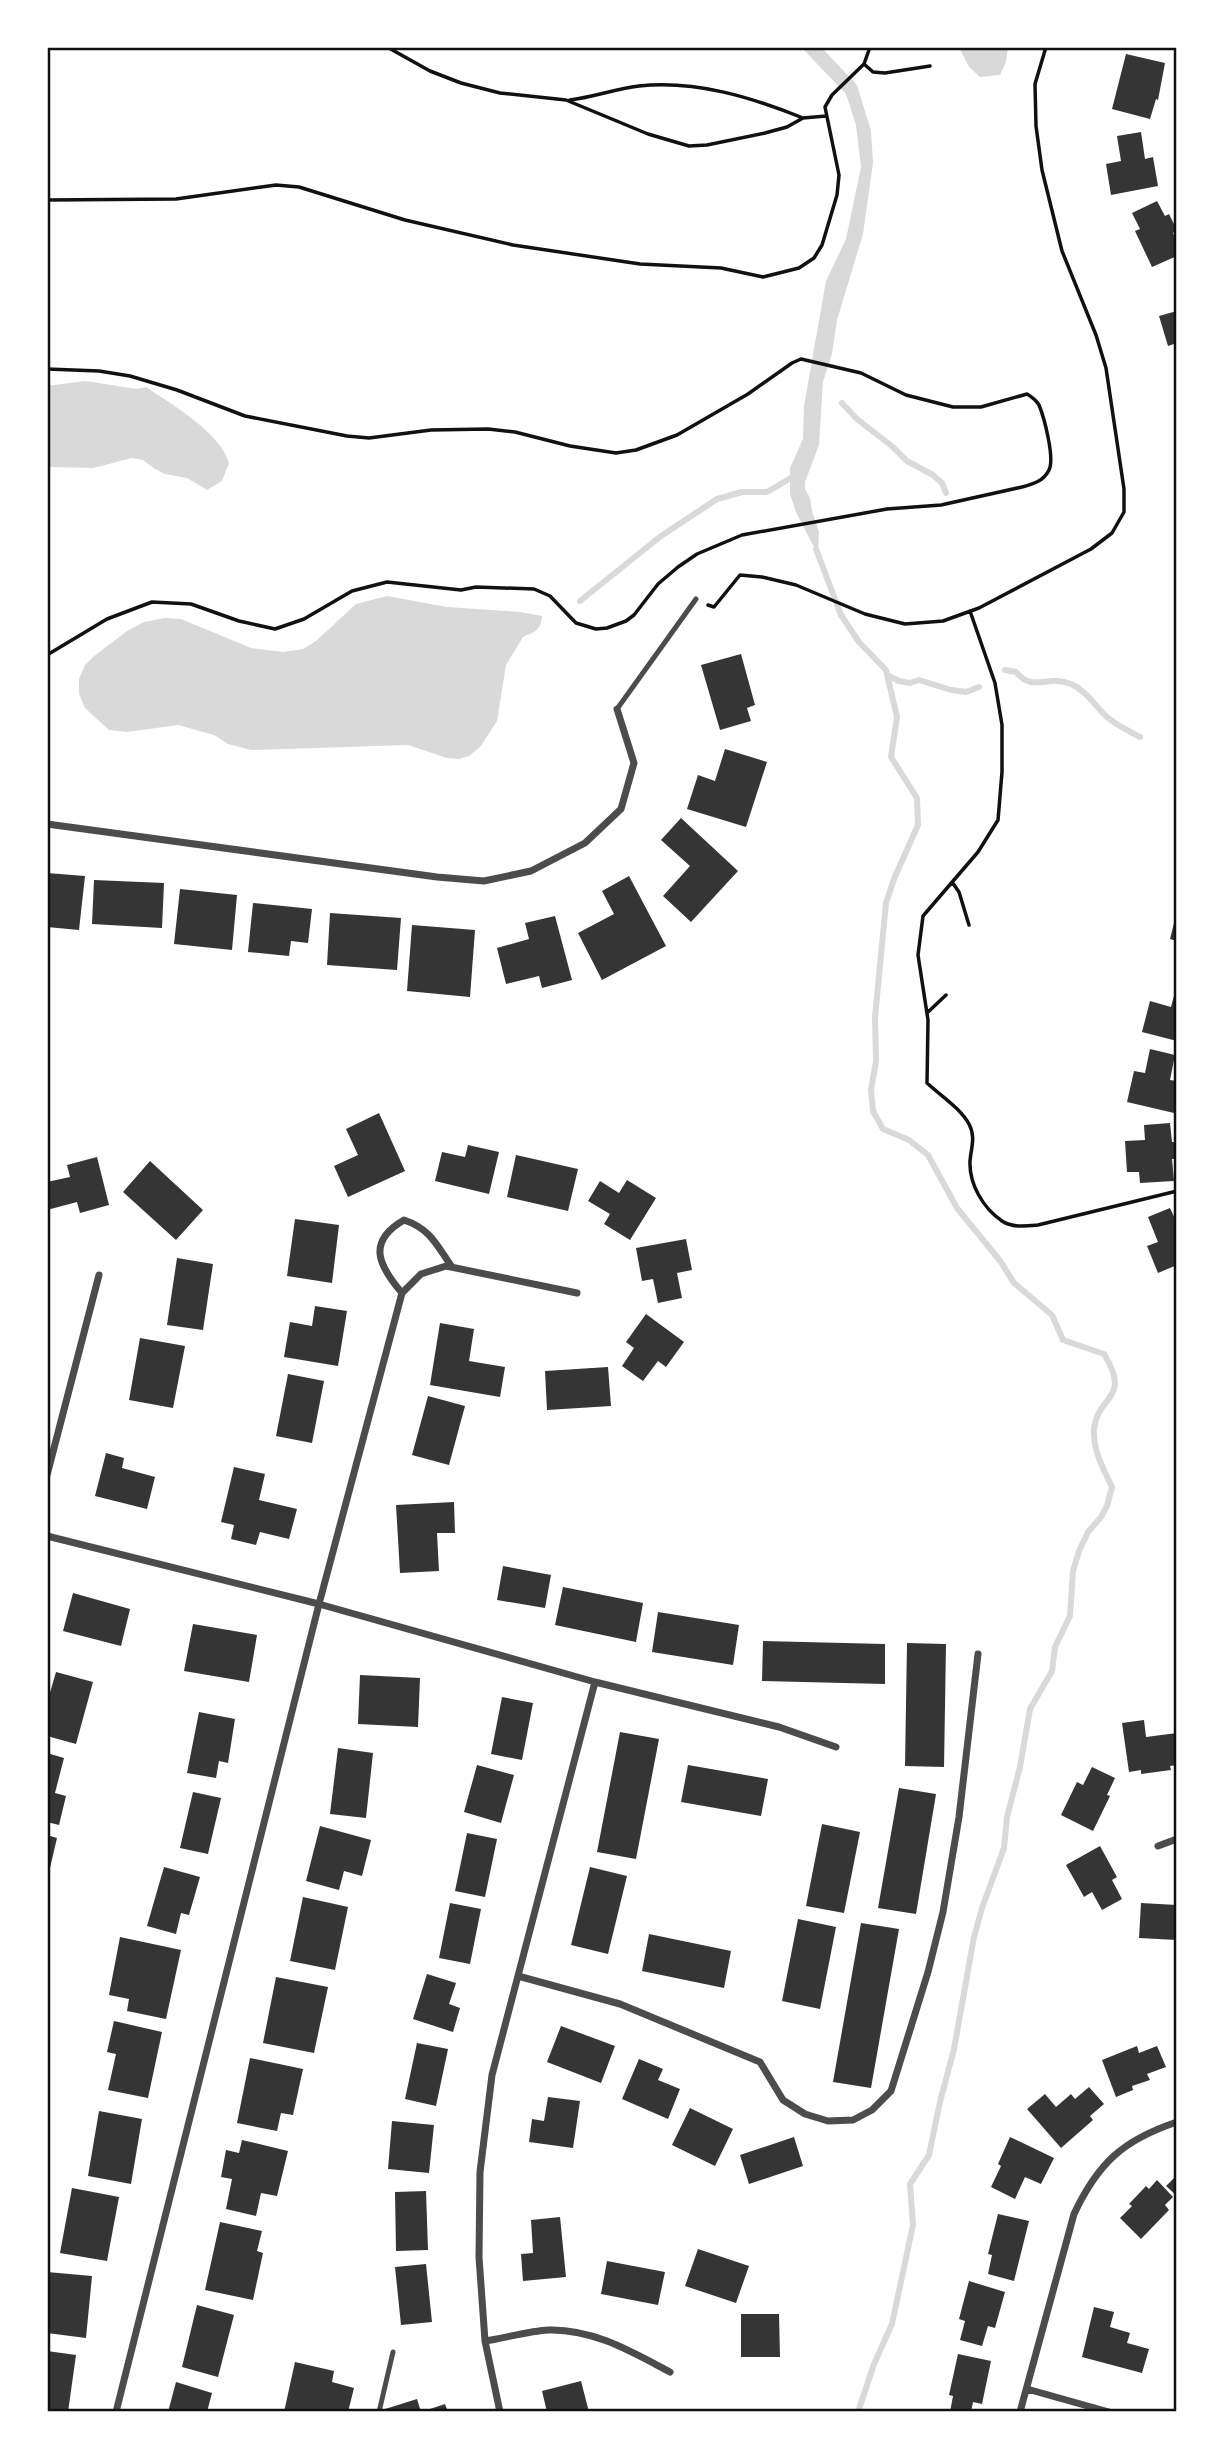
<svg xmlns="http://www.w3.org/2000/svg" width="1224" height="2459" font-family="Literata,serif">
<rect width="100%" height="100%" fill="#fff"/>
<path fill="#d9d9d9" d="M801 47H821L857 85 871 131 873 163 863 234 837 320 832 354 823 382 819 445 805 482V489L810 498 812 511 819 532 818 555 796 512 790 494V468L803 439 804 406 826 281 846 239 861 167 856 125 846 94Z
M959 47H1008L1006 62 1000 75 980 77 969 67Z
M85 381 137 389 146 387C171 404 221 433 229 463L222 481 207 490 187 478 165 474 155 469 143 460 132 458 93 468 47 467V386Z
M387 596 447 607 520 612 542 616C541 631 534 632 523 637L506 665 497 721 480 747 469 756 459 759 447 758 408 745 251 750 228 744 214 735 178 725 127 732 109 730 85 708 79 694V679L85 665 93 657 127 631 144 622 165 618 181 619 251 648 283 652 303 649 316 641 356 604Z"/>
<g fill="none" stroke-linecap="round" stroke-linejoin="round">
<path stroke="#d9d9d9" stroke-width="6" d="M842 403 857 419 893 447 907 461 933 475 942 483 946 493
M816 549 841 615 859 642 886 670 897 717 891 757 917 798 918 825 894 879 886 903 875 1017 876 1061 871 1090 873 1111 883 1129 909 1140 928 1155 957 1208 1001 1262 1014 1283 1052 1315 1063 1340 1104 1354C1132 1400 1098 1394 1094 1429 1093 1451 1103 1468 1112 1487L1107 1506 1101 1517 1088 1532 1079 1551 1073 1571 1070 1616 1055 1647 1052 1671 1030 1709 1020 1767 1007 1817 1004 1848 982 1908 974 1937 954 2049 940 2102 929 2155 910 2184 913 2225 892 2324 874 2364 858 2412
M580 601 661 536 717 499 742 492H767L796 475
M1005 670 1016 672C1033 693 1047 674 1071 684 1087 691 1095 706 1107 717 1116 725 1129 731 1140 737
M887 675 899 681 910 683 919 680 951 690 966 692 979 687"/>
</g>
<path fill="#353535" d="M1126 54 1165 63 1158 100 1156 99 1150 119 1112 109Z
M1141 132 1145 159 1153 157 1158 186 1111 195 1106 164 1121 161 1117 136Z
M1157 201 1165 216 1169 214 1177 230 1173 233 1177 241V256L1152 267 1135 231 1140 229 1132 213Z
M1177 311V343L1168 346 1159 316Z
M741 654 755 705 747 708 751 721 720 730 701 665Z
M725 749 767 762 746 827 687 809 698 775 715 781Z
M681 818 738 871 691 922 663 896 690 866 661 840Z
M47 873 85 876 79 930 47 927Z
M629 876 666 946 602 980 578 933 614 914 602 891Z
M94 880 164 883 162 928 92 924Z
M180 889 237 895 232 950 174 944Z
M253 903 312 909 308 943 291 941 289 956 248 952Z
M330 913 401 918 397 970 327 965Z
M1176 915H1177V941L1170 939Z
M555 916 572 980 542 988 539 976 506 984 497 948 529 939 525 923Z
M412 925 475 930 470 997 407 991Z
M1176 988 1177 1041 1142 1032 1150 1001 1171 1007Z
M1150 1049 1175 1055 1170 1080 1177 1081 1174 1113 1127 1102 1134 1071 1145 1073Z
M379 1113 405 1171 348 1197 334 1166 358 1155 346 1129Z
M1170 1123 1172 1142H1175L1176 1159H1172L1174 1181 1140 1183 1139 1172H1127L1125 1141 1145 1140 1144 1125Z
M468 1145 499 1152 489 1194 435 1181 442 1152 465 1157Z
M516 1155 578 1169 568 1211 507 1197Z
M97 1157 109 1205 80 1213 77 1202 47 1210V1182L70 1177 67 1165Z
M150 1161 203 1210 176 1240 123 1192Z
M627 1180 656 1198 630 1240 604 1224 610 1214 588 1201 600 1181 619 1193Z
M1170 1208 1177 1223V1265L1158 1273 1147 1246 1158 1242 1148 1217Z
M295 1219 339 1225 332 1283 287 1276Z
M686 1239 692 1270 677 1273 682 1298 658 1303 653 1279 642 1281 636 1248Z
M177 1258 213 1264 203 1330 167 1325Z
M315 1306 347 1311 338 1366 284 1357 290 1322 312 1326Z
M646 1314 684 1342 666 1367 658 1361 643 1381 622 1366 634 1348 626 1342Z
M440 1323 474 1329 469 1361 505 1367 500 1397 430 1385Z
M140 1338 185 1346 173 1408 129 1400Z
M608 1367 611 1406 547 1410 545 1371Z
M288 1374 324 1381 312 1443 276 1436Z
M428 1396 465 1406 449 1465 412 1455Z
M106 1453 124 1458 122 1468 155 1477 147 1509 95 1496Z
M234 1467 265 1474 259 1500 297 1509 289 1539 260 1532 256 1545 231 1539 234 1525 221 1522Z
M454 1502 455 1533H437L439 1571 400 1573 396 1505Z
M503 1566 551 1575 545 1608 497 1600Z
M563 1587 643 1603 636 1642 555 1625Z
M73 1593 130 1609 121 1646 63 1631Z
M658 1612 739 1625 733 1665 652 1652Z
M193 1624 257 1635 249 1682 184 1671Z
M763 1641 885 1644V1684L762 1681Z
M907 1643 946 1644 944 1767 905 1766Z
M56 1672 93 1682 76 1744 47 1736V1703Z
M360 1675 420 1678 418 1727 358 1724Z
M502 1697 533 1703 522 1760 491 1754Z
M199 1712 235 1719 228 1763 219 1761 216 1778 187 1773Z
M1144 1720 1146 1737 1177 1733V1765L1170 1766 1171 1770 1141 1774V1770L1129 1772 1122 1723Z
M620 1732 659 1739 636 1859 597 1852Z
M338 1748 373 1753 366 1818 330 1814Z
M47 1753 64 1758 55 1793 66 1796 59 1825 47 1822Z
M477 1765 514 1775 501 1823 464 1812Z
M688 1765 768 1779 761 1816 681 1802Z
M1092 1767 1115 1778 1107 1795 1110 1796 1093 1831 1061 1815 1077 1782 1083 1785Z
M899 1788 936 1794 916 1914 878 1908Z
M193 1792 221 1798 208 1854 180 1848Z
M822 1824 860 1832 844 1913 806 1906Z
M320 1826 371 1840 362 1876 344 1871 339 1890 306 1881Z
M467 1833 497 1839 485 1897 455 1891Z
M47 1835 57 1838 50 1868 47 1867Z
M1100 1846 1117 1877 1112 1880 1122 1899 1102 1910 1092 1892 1084 1897 1066 1865Z
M164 1867 200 1877 189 1915 181 1913 176 1934 147 1926Z
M590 1867 627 1876 608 1954 571 1945Z
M303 1897 348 1907 335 1970 290 1961Z
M450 1903 481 1909 470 1964 439 1958Z
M1141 1903 1177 1905V1940L1139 1938Z
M798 1919 836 1927 820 2009 782 2001Z
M861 1923 899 1929 871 2088 833 2082Z
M649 1934 731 1951 724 1988 642 1971Z
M120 1937 181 1950 166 2019 127 2011 129 1999 109 1995Z
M427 1974 456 1983 449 2004 460 2008 453 2032 413 2019Z
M276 1977 328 1987 314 2053 263 2043Z
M114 2021 162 2032 148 2098 108 2090 116 2054 107 2052Z
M561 2026 615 2046 601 2083 547 2062Z
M417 2043 448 2049 436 2106 405 2099Z
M1137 2046 1139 2053 1157 2046 1166 2067 1147 2074 1150 2080 1132 2086 1133 2090 1116 2097 1102 2060Z
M250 2058 303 2069 293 2115 281 2113 277 2131 237 2123Z
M639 2059 663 2069 658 2080 680 2089 668 2119 622 2099Z
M1089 2087 1104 2104 1090 2116 1093 2120 1061 2148 1027 2109 1045 2094 1056 2107 1071 2094 1075 2099Z
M548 2097 580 2101 573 2148 529 2142 532 2119 544 2121Z
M690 2108 733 2129 715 2166 672 2145Z
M99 2111 142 2119 131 2184 88 2176Z
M392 2121 434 2125 429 2173 388 2169Z
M794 2137 803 2166 749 2184 740 2155Z
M1010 2137 1054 2158 1041 2184 1025 2177 1015 2199 991 2187 1001 2166 998 2164Z
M242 2140 288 2151 277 2196 261 2193 256 2216 226 2209 232 2179 221 2177 226 2150 239 2153Z
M1177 2175V2196L1166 2186Z
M1157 2180 1173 2197 1165 2205 1169 2210 1141 2239 1120 2218 1132 2206 1129 2204 1146 2186 1149 2189Z
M72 2188 119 2197 107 2261 60 2253Z
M426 2191 428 2250 396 2251 395 2192Z
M998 2214 1029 2221 1014 2281 988 2274 992 2255 988 2254Z
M560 2217 566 2277 523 2281 521 2254 533 2253 531 2220Z
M220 2222 262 2231 257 2251 263 2253 253 2300 205 2290Z
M698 2249 749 2266 736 2303 685 2286Z
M607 2261 665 2272 658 2305 601 2294Z
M426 2264 432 2322 401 2325 395 2267Z
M47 2272 92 2276 86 2338 47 2333Z
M969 2281 1005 2292 995 2328 988 2326 982 2346 960 2340 965 2321 959 2319Z
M197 2305 234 2315 218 2377 182 2367Z
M1094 2307 1114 2312 1110 2327 1130 2333 1127 2343 1149 2349 1142 2373 1082 2357Z
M741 2314H779L780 2357H741Z
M47 2351 76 2355 68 2412H47Z
M958 2354 991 2361 982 2404 973 2402 971 2412H950L953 2396 949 2395Z
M295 2362 334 2371 332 2382 354 2388 348 2412H284Z
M581 2381 589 2412H547L542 2391Z
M176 2382 212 2393 207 2412H168Z
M417 2399 421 2412H383L382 2410Z
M445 2404 448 2412H424V2411Z"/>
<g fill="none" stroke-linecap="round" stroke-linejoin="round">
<path stroke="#111" stroke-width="3.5" d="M387 47 430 71 461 83 500 93 566 100 648 134 689 146 707 145 765 133 787 127 803 118 826 116
M864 64 873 72 885 73 930 66
M570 100C593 97 615 89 639 86 695 80 751 97 803 118
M47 200 176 199 276 185 299 187 405 220 513 245 640 264 721 268 763 277 799 268 814 258 822 245 837 195 839 175 825 107 832 95 864 64 870 47
M47 369 99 371 130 376 177 390 245 416 347 436 369 438 431 430 488 429 515 432 570 446 616 453 636 450 677 435 748 394 792 363 801 359 861 373 906 395 953 407H981L1027 394C1032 397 1036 400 1039 405 1044 417 1055 458 1049 470 1044 481 1033 484 1022 487L941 505 887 509 742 535 697 554 678 567 658 584 634 615 626 621 607 628 596 629 576 623 550 596 534 589 476 587 461 590 387 582 352 591 304 619 275 629 239 621 191 604 152 602 107 619 47 655
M708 605 714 607 740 575 762 577 796 585 865 614 905 624 943 621 979 608 1091 549 1112 533 1124 512V489L1106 368 1096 335 1062 251 1042 170 1036 126 1035 84 1046 47
M970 611 995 683 1002 725V772L998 820 978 852 923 916 918 955 928 1020 927 1083C941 1096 960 1108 969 1124 976 1137 971 1148 970 1161 969 1184 983 1208 1002 1221 1012 1228 1027 1226 1038 1225L1177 1191
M952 882 959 892 969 925
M927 1013 946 995"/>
<path stroke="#4c4c4c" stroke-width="5" d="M617 709 696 599
M379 2412 393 2352"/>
<path stroke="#4c4c4c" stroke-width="7" d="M47 824 437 877 484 881 531 871 585 843 621 809 634 763 617 709
M402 1293C379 1266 366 1242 404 1220 431 1229 437 1246 452 1267
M47 1475 99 1275
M47 1536 319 1604 595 1682 779 1727 836 1747
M1158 1846 1177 1839
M518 1976 620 2004 760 2062 783 2100 805 2114 828 2121 853 2120 872 2110 891 2091 928 1972 943 1912 959 1817 978 1654
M485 2341C506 2338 528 2331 549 2330 594 2329 632 2352 670 2372
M1027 2389 1109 2412
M116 2412 319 1604 402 1293 421 1274 446 1266 577 1293
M500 2412 485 2341 479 2257 480 2172 492 2075 595 1682
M1020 2412 1074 2214C1098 2163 1123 2140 1177 2122"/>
</g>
<rect width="1224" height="2459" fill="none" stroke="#ffffff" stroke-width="98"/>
<rect x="49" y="49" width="1126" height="2361" fill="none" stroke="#111" stroke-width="2.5"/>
</svg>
